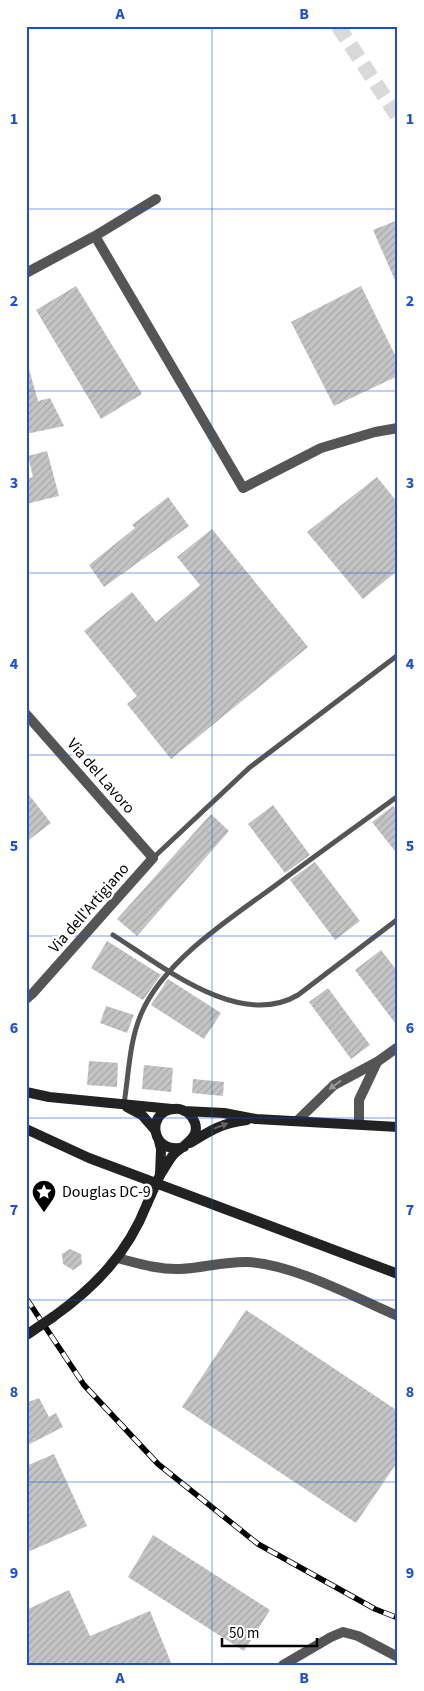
<svg xmlns="http://www.w3.org/2000/svg" width="424" height="1691" font-family="'Source Sans 3',sans-serif">
<defs>
<pattern id="building-hatch" width="6" height="6" patternUnits="userSpaceOnUse" patternTransform="scale(1.25)"><rect width="6" height="6" fill="#c4c4c4"/><path d="M-1 1l2-2M0 6l6-6M5 7l2-2" fill="none" stroke="#a7a7a7"/></pattern>
</defs>
<rect width="100%" height="100%" fill="#fff"/>
<path fill="url(#building-hatch)" d="M398 220V287L373 230Z
M76 286 142 394 101 419 36 310Z
M361 286 398 361V376L334 406 291 322Z
M26 369H29L38 401 50 398 64 426 26 434Z
M47 451 59 496 26 504V479L33 477 28 456Z
M377 477 398 503V570L363 599 307 532Z
M168 497 189 526 104 587 89 565 135 528 132 525Z
M212 529 308 647 171 759 127 704 137 696 84 631 132 592 156 622 200 585 177 557Z
M26 791 51 823 26 842Z
M273 805 310 855 285 873 248 824Z
M393 806 398 811V855L372 822Z
M211 814 229 831 137 936 117 919Z
M315 862 360 921 335 940 290 880Z
M107 941 161 975 143 1000 91 968Z
M381 950 398 972V1027L355 970Z
M168 979 221 1013 204 1039 151 1005Z
M328 988 370 1045 351 1059 309 1002Z
M106 1006 134 1015 127 1033 100 1023Z
M89 1061 118 1063 117 1087 87 1085Z
M144 1065 173 1068 171 1092 142 1089Z
M193 1079 224 1082 223 1096 192 1093Z
M70 1249 81 1254 82 1264 73 1270 63 1264 62 1254Z
M246 1310 398 1411V1461L356 1523 182 1407Z
M39 1398 49 1417 56 1413 63 1427 26 1446V1403Z
M54 1454 87 1526 30 1551 26 1543V1466Z
M153 1535 270 1610 244 1651 128 1577Z
M69 1590 90 1636 150 1611 172 1665H26V1610Z"/>
<g fill="none" stroke-linecap="round" stroke-linejoin="round">
<path stroke="#d9d9d9" stroke-width="15" stroke-dasharray="15 8" stroke-linecap="butt" d="M338 26 398 117"/>
<path stroke="#555" stroke-width="5" d="M153 858 249 768 398 655
M113 935C161 965 239 1030 298 995L398 919
M124 1104C129 1073 129 1041 142 1012 165 960 231 918 276 885 316 855 357 826 398 796"/>
<path stroke="#555" stroke-width="10" d="M95 236 243 488 321 448 375 432 398 428
M26 273 95 236 156 199
M26 714 153 858 33 993 26 999
M298 1120 334 1085 377 1062 398 1047
M359 1124V1100L377 1062
M117 1258C137 1263 159 1270 180 1269 203 1268 225 1261 248 1262 293 1264 356 1298 398 1316
M283 1665 331 1637 343 1632 358 1636 398 1657"/>
<path stroke="#222" stroke-width="10" d="M26 1092 49 1097 172 1109
M127 1107 142 1115 155 1130
M184 1111 224 1113 256 1119 398 1127
M26 1129 89 1158 398 1274
M159 1141 161 1149 160 1175
M190 1143C211 1130 222 1123 247 1120
M160 1175C165 1168 169 1159 175 1153 186 1144 205 1134 191 1116 187 1111 180 1108 174 1109 145 1111 151 1156 184 1147
M53 1317C95 1287 128 1253 147 1204"/>
<defs>
<path id="rail" d="M26 1298 84 1385 158 1464 258 1544 375 1609 398 1618"/>
</defs>
<use href="#rail" stroke="#000" stroke-width="5.5"/>
<use href="#rail" stroke="#fff" stroke-width="4" stroke-dasharray="11" stroke-linecap="butt"/>
<path stroke="#222" stroke-width="10" d="M147 1204 160 1175
M28 1334 53 1317"/>
</g>
<defs><path id="oneway-solid" d="M-6-.8H1V-3.2L6.5 0L1 3.2V.8H-6Z" transform="scale(1.25)"/></defs>
<use fill="#999" href="#oneway-solid" transform="translate(335 1085) rotate(144)"/>
<use fill="#646464" href="#oneway-solid" transform="translate(221 1126) rotate(-21)"/>
<path fill="none" stroke="#1d4ed8" stroke-width="1" stroke-opacity="0.55" d="M212 26V1665M26 209H398M26 391H398M26 573H398M26 755H398M26 936H398M26 1118H398M26 1300H398M26 1482H398"/>
<defs>
<symbol id="sight-pin" viewBox="-11 -11 22 30"><path d="M0 17L-7.5 6A9.5 9.5 0 1 1 7.5 6Z" fill="#000" stroke="#fff"/><path d="M0-6L1.8-2.2L6-1.7L2.9 1.2L3.7 5.4L0 3.3L-3.7 5.4L-2.9 1.2L-6-1.7L-1.8-2.2Z" fill="#fff"/></symbol>
</defs>
<g fill-rule="evenodd">
<use href="#sight-pin" x="30" y="1178" width="28" height="38"/>
</g>
<g text-anchor="middle" dominant-baseline="central" stroke-width="5" stroke-linejoin="round" paint-order="stroke">
<g font-size="16" fill="#000" stroke="#fff">
<text transform="translate(101 776) rotate(49)">Via del Lavoro</text>
<text transform="translate(89 908) rotate(-49)">Via dell'Artigiano</text>
</g>
<g font-size="16" fill="#000" stroke="#fff" text-anchor="start">
<text x="62" y="1192">Douglas DC-9</text>
</g>
</g>
<rect width="424" height="1691" fill="none" stroke="#ffffff" stroke-width="55"/>
<path d="M222 1638v8h95v-8" fill="none" stroke="#000000" stroke-width="2.5"/>
<text x="229" y="1638" font-size="15" fill="#000000" stroke="#ffffff" stroke-width="4" paint-order="stroke">50 m</text>
<rect x="28" y="28" width="368" height="1636" fill="none" stroke="#1d4ed8" stroke-width="2"/>
<g font-size="16" text-anchor="middle" font-weight="bold" fill="#1d4ed8">
<text x="120" y="19">A</text>
<text x="304" y="19">B</text>
<text x="14" y="124">1</text>
<text x="410" y="124">1</text>
<text x="14" y="306">2</text>
<text x="410" y="306">2</text>
<text x="14" y="488">3</text>
<text x="410" y="488">3</text>
<text x="14" y="669">4</text>
<text x="410" y="669">4</text>
<text x="14" y="851">5</text>
<text x="410" y="851">5</text>
<text x="14" y="1033">6</text>
<text x="410" y="1033">6</text>
<text x="14" y="1215">7</text>
<text x="410" y="1215">7</text>
<text x="14" y="1397">8</text>
<text x="410" y="1397">8</text>
<text x="14" y="1578">9</text>
<text x="410" y="1578">9</text>
<text x="120" y="1683">A</text>
<text x="304" y="1683">B</text>
</g>
</svg>
